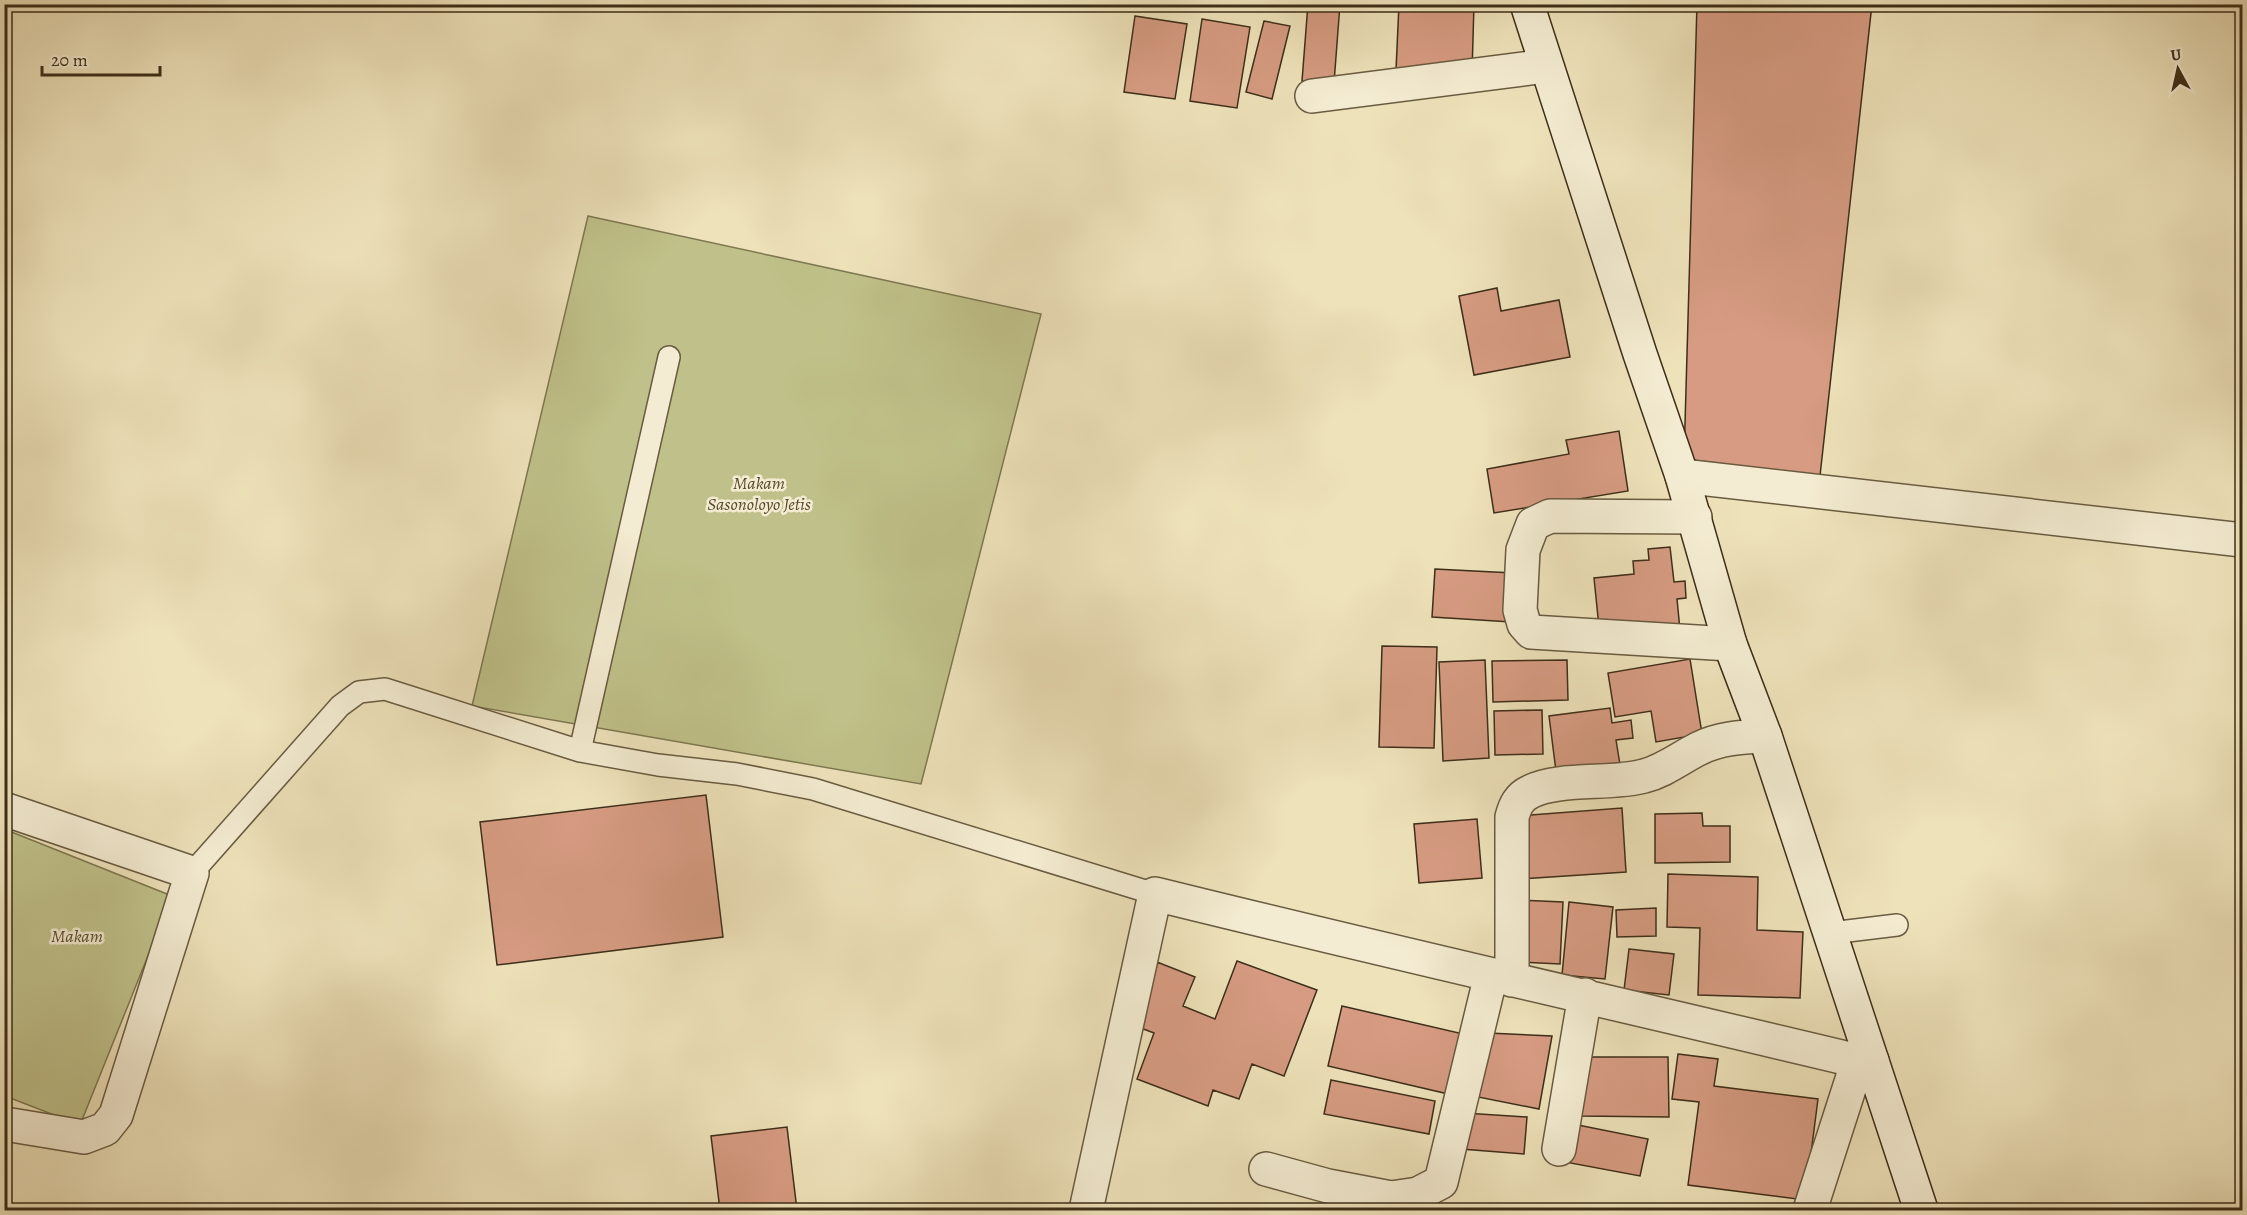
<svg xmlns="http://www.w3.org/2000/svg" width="2247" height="1215" font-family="Alegreya,serif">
<rect width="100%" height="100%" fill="#eee2ba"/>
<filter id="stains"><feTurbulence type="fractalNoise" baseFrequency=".00333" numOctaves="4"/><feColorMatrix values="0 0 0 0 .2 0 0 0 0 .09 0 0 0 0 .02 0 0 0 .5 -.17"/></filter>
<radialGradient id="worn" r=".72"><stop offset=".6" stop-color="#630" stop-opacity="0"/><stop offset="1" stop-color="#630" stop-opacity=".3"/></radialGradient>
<path fill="#c0c18a" stroke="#7e7851" stroke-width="1.5" d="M588 216 1041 314 921 784 472 706Z
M4 829 172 896 80 1125 5 1096Z"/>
<path fill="#d69b82" stroke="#3d2e18" stroke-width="1.5" d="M1308 4H1340L1334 83 1302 81Z
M1399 4H1474L1472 73 1396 70Z
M1697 4H1872L1820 476 1684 459Z
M1135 16 1187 24 1175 99 1124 92Z
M1202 19 1250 27 1237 108 1190 101Z
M1264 21 1290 26 1272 99 1246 92Z
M1497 288 1501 311 1559 300 1570 357 1474 375 1459 296Z
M1619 431 1628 491 1494 513 1487 469 1569 454 1566 440Z
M1670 547 1674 582 1685 581 1686 598 1677 599 1680 630 1599 627 1594 578 1634 574 1633 561 1649 560 1648 549Z
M1435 569 1513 573 1511 622 1432 617Z
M1382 646 1437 647 1434 748 1379 747Z
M1690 659 1702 734 1656 742 1651 711 1615 717 1608 673Z
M1485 660 1489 758 1443 761 1439 662Z
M1567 660 1568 700 1493 702 1492 661Z
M1610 708 1612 723 1631 720 1633 738 1616 740 1621 771 1557 779 1549 716Z
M1542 710 1543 754 1495 755 1494 711Z
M706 795 723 937 497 965 480 822Z
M1622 808 1626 872 1522 879 1517 816Z
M1702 813 1703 826H1730V862L1655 863V814Z
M1477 819 1482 878 1419 883 1414 824Z
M1668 874 1758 877 1757 930 1803 932 1800 998 1698 995 1700 928 1667 927Z
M1521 900 1563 902 1560 964 1517 962Z
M1569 902 1613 907 1605 979 1562 975Z
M1656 908V936L1617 937 1616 910Z
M1629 949 1674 954 1669 995 1624 990Z
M1237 961 1317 990 1284 1076 1252 1064 1239 1099 1213 1090 1208 1106 1137 1079 1154 1033 1133 1025 1157 962 1195 977 1183 1006 1215 1019Z
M1342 1006 1472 1036 1457 1096 1328 1066Z
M1488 1033 1552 1036 1539 1109 1473 1096Z
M1678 1054 1718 1059 1714 1086 1818 1099 1805 1200 1688 1185 1699 1102 1672 1099Z
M1579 1057H1668L1669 1117 1579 1116Z
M1331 1080 1435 1101 1429 1134 1324 1114Z
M1464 1113 1527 1117 1524 1154 1461 1149Z
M1573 1124 1648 1139 1640 1176 1565 1162Z
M787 1127 797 1210H720L711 1136Z"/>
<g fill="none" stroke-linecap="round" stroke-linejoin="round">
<defs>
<path id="lane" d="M580 751 669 357
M192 873 340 706 359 692 385 689 580 751 658 765 737 774 813 789 1155 894
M1831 933 1897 925"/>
<path id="street" d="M1312 96 1546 66
M1682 476 2242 540
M1695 517 1550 516 1533 524 1523 550 1520 610 1524 624 1531 632 1730 644
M4 809 192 873 116 1115 105 1129 84 1137 11 1125 4 1127
M1512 980V817C1515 806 1519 797 1530 792 1558 777 1612 785 1644 776 1664 771 1680 758 1698 749 1719 738 1742 737 1765 736
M1559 1149 1585 995
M1266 1169 1328 1186 1391 1198 1418 1194 1441 1182 1491 975
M1086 1210 1155 894C1389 952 1624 1005 1858 1061H1872
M1810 1210 1858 1061"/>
<path id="secondary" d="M1527 4 1640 354 1682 476 1730 644 1765 736 1921 1210"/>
</defs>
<use href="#lane" stroke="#695b40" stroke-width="24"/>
<use href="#street" stroke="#695b40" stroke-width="36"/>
<use href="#secondary" stroke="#3d2e18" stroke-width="36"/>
<use href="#lane" stroke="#f4ecd2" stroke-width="21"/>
<use href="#street" stroke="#f4ecd2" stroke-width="33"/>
<use href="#secondary" stroke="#f4ecd2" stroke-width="33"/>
</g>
<g text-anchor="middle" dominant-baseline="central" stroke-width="5" stroke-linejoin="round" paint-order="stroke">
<g font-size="18" font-style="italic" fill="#574b2f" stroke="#f4ecd2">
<text x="759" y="483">Makam<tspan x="759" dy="21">Sasonoloyo Jetis</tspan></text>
<text x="77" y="936">Makam</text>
</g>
</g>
<rect width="2247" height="1215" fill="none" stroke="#eee2ba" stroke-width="24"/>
<rect x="6" y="6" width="2235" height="1203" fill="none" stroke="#3d2e18" stroke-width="3"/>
<rect x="12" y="12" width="2223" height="1191" fill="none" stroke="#3d2e18" stroke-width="1.5"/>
<g transform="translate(2178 69) rotate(352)" stroke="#f4ecd2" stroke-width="4.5" paint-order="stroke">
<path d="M0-4.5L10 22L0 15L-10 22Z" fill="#3d2e18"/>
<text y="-9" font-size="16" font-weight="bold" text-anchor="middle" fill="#3d2e18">U</text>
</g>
<path d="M42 66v9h118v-9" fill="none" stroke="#3d2e18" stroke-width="3"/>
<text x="51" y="66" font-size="18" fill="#3d2e18" stroke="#f4ecd2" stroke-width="4.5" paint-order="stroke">20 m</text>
<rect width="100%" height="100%" filter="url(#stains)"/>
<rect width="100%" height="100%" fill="url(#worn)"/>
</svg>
